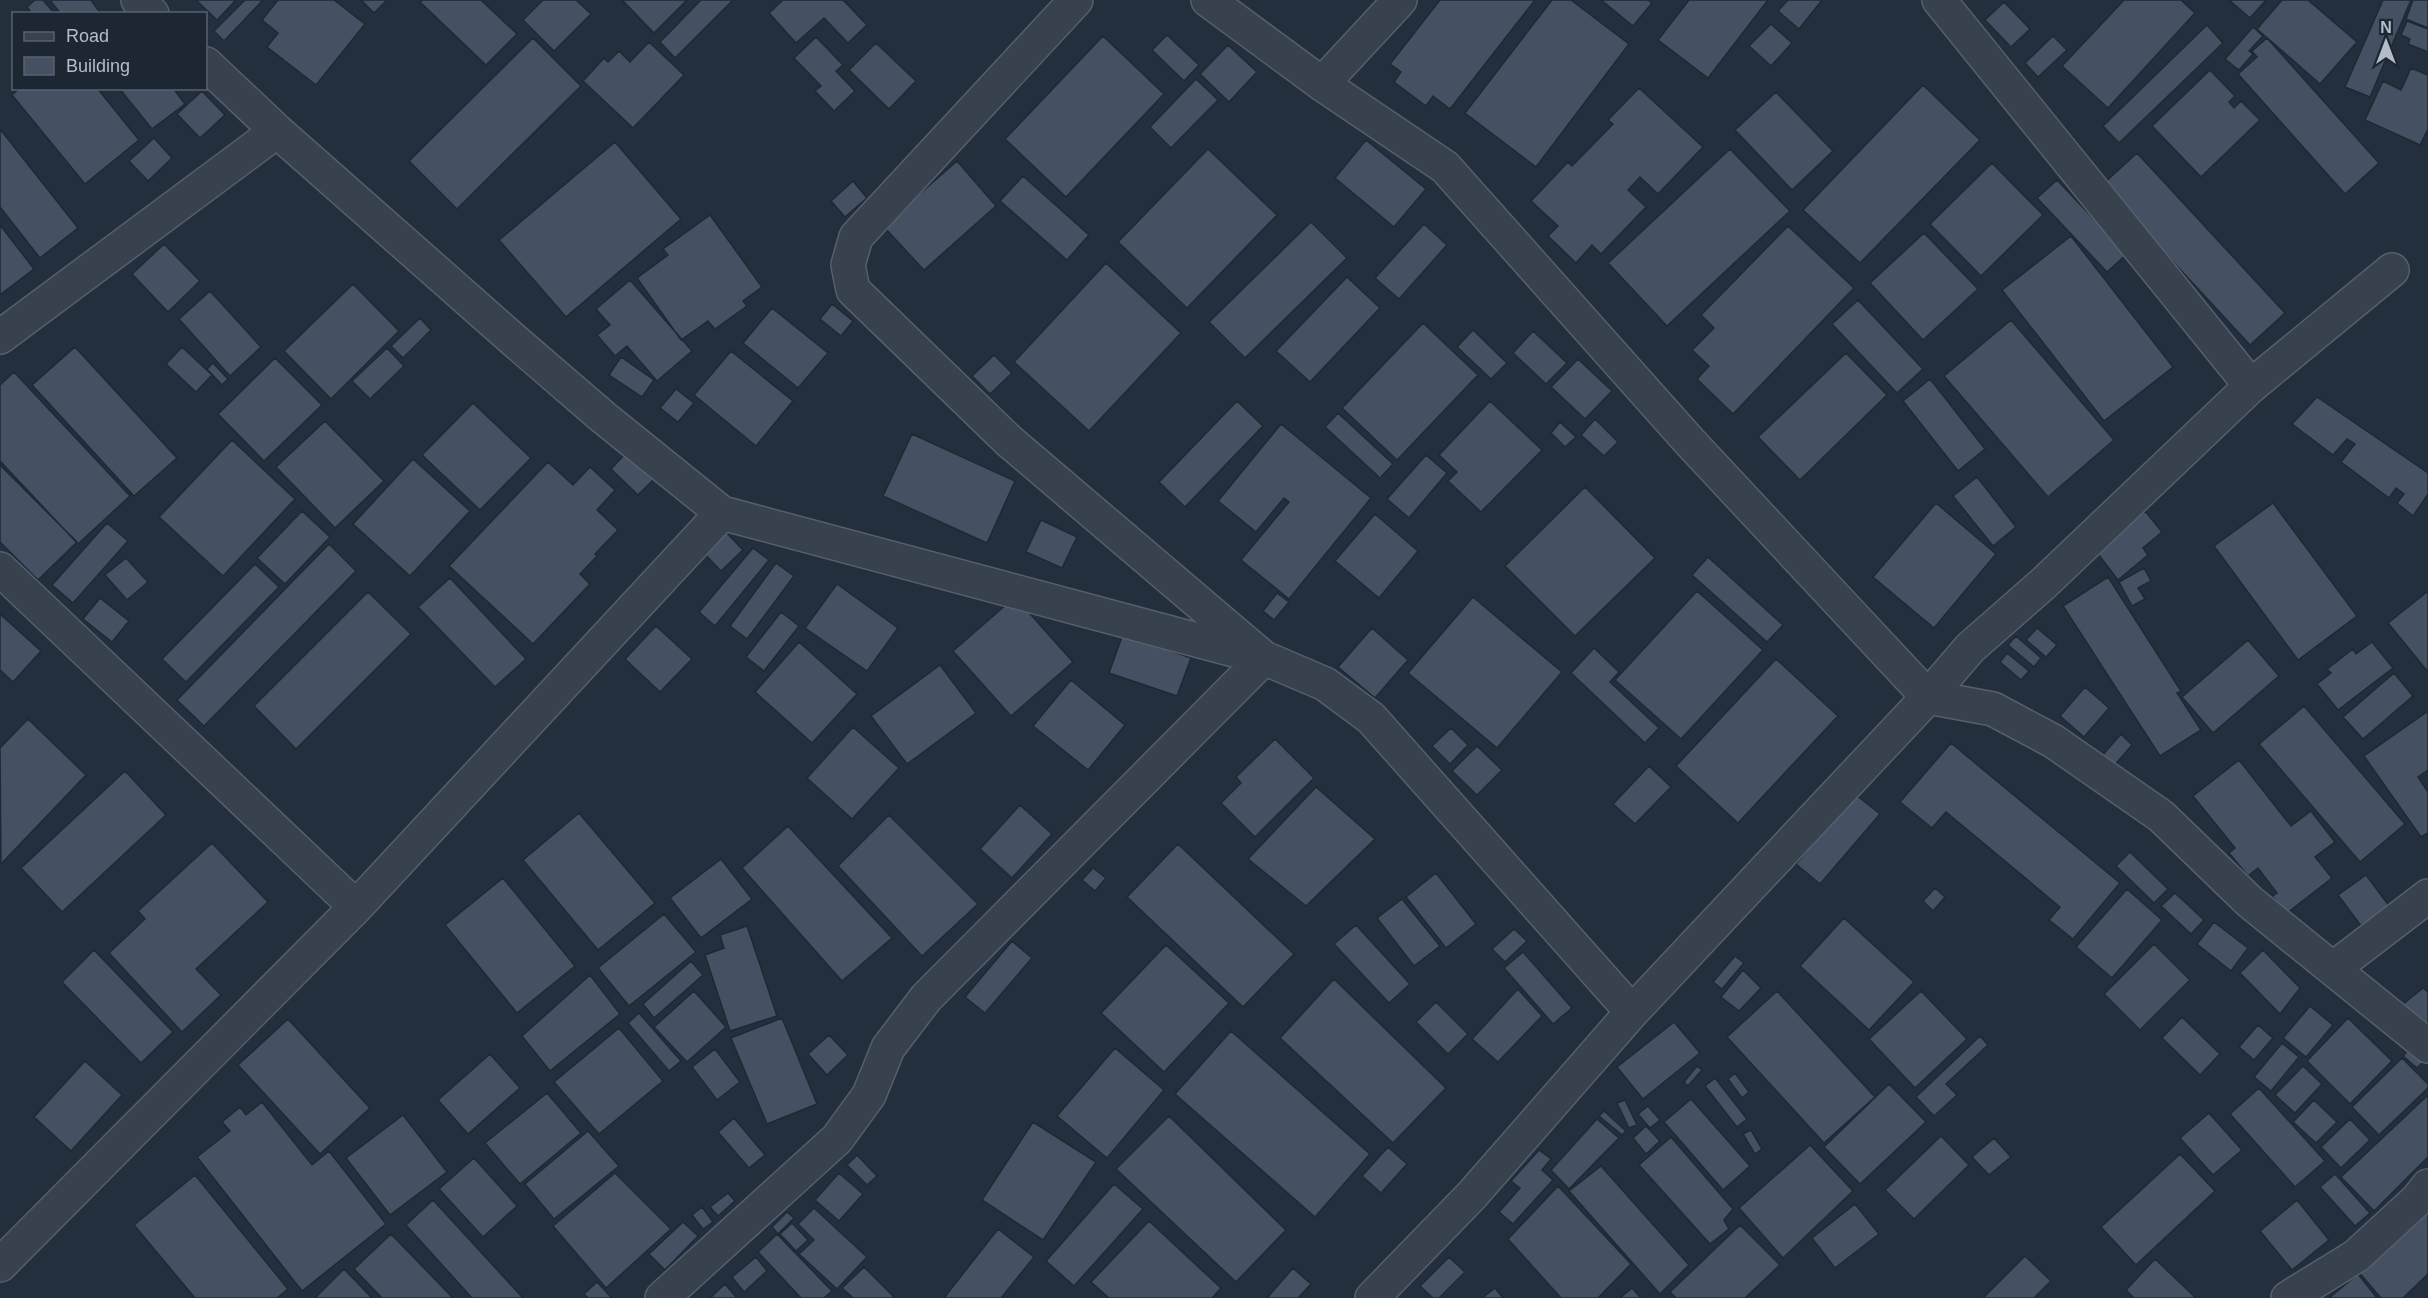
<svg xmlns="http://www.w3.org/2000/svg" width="2428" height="1298" font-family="Arial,sans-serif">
<rect width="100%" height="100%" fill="#242f3e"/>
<path fill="#455162" stroke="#1f2835" stroke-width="1.5" d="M35 0H43L54 13 32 14 27 7Z
M50 0H91L101 14H61Z
M196 0H236L217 20Z
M245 0H263L224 41 214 31Z
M278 0H334L365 24 316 85 267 47 278 33 262 20Z
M361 0H387L374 13Z
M423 0H481L517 34 486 65 420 2Z
M543 0H576L591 14 554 51 523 20Z
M622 0H687L654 33Z
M701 0H733L675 58 660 42Z
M783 0H843L867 25 848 43 824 18 796 43 769 13Z
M1440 0H1535L1450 109 1433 96 1426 106 1394 82 1401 72 1390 64Z
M1552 0H1571L1629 44 1536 167 1465 113Z
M1601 0H1648L1652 3 1633 26Z
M1689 0H1768L1708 78 1658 40Z
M1788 0H1822L1799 29 1778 11Z
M2124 0H2181L2195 13 2108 108 2062 66Z
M2229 0H2266L2250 18Z
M2282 0H2308L2357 42 2320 84 2257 29Z
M2383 0H2411L2370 97 2345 87Z
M2413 0H2428V28L2406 19Z
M2004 2 2030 29 2011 47 1985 20Z
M2407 21 2428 29V52L2408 44 2410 39 2401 35Z
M1771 24 1792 43 1771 66 1749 46Z
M2207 25 2223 43 2119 143 2103 126Z
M2253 27 2263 36 2249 51 2253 54 2239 70 2225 59Z
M1167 35 1199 65 1184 81 1152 50Z
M1103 36 1164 94 1066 197 1005 139Z
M2053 36 2067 50 2038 77 2025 63Z
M816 37 843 65 836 71 855 91 834 111 815 91 821 86 794 58Z
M533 38 581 86 457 209 409 161Z
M2267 38 2379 163 2345 194 2238 74 2257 57 2252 51Z
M649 42 684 75 633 128 583 81 604 58 608 62 619 51 630 62Z
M876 43 916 81 889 109 849 70Z
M1228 45 1257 72 1229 102 1200 74Z
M2411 68 2428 75V129L2420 145 2365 120 2383 81 2401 90Z
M2210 70 2235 96 2229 102 2234 108 2241 101 2260 120 2201 177 2152 126Z
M1196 79 1218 100 1171 148 1150 127Z
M1923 85 1980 140 1860 263 1803 210Z
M20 88H97L139 140 85 184 12 95Z
M119 88H173L185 104 152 129Z
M1639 88 1703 147 1658 194 1640 177 1628 190 1646 207 1601 254 1592 245 1576 263 1548 236 1558 226 1531 201 1568 162 1572 166 1613 124 1608 120Z
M202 91 225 115 200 138 177 114Z
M1776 92 1833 151 1792 190 1735 130Z
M0 129 78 228 40 258 0 207Z
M154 138 172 158 148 181 129 161Z
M1366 140 1426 189 1394 227 1335 178Z
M615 142 681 219 566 317 499 240Z
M1208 149 1277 215 1187 308 1118 242Z
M1730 149 1790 211 1667 326 1608 263Z
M2137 153 2285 313 2250 345 2102 185Z
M957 161 996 206 924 270 883 226Z
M1992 163 2043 215 1981 276 1930 224Z
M1023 176 1089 235 1067 260 1000 201Z
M2057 180 2127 254 2107 272 2037 198Z
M853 181 867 198 845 217 831 201Z
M710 215 762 287 743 301 747 306 715 329 708 321 681 340 637 278 668 255 663 249Z
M1311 222 1347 258 1245 358 1209 322Z
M1424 224 1447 245 1399 299 1375 278Z
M0 225 34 269 0 295Z
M1788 226 1854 288 1733 414 1697 379 1709 366 1692 350 1714 328 1701 315Z
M1924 233 1978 289 1923 340 1870 283Z
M2071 236 2173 367 2104 421 2002 290Z
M164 244 200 281 168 312 132 274Z
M1106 263 1181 333 1089 431 1014 362Z
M1347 277 1380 308 1310 382 1276 351Z
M630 280 692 351 657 381 627 346 615 356 597 335 610 325 596 309Z
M353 284 399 331 331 399 284 351Z
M210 291 261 347 230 376 179 319Z
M1858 300 1923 369 1897 393 1832 324Z
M832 304 853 321 841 336 820 319Z
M772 308 828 353 798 388 743 343Z
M420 318 431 330 403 358 391 346Z
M2011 320 2114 440 2048 497 1944 376Z
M1423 323 1478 375 1397 460 1342 408Z
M1473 330 1507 363 1491 379 1457 347Z
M1533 331 1567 363 1546 384 1513 353Z
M75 347 177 458 134 496 32 385Z
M182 347 212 375 196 392 166 364Z
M387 348 404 366 370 399 352 381Z
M731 351 793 401 756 446 694 395Z
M1846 353 1887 395 1800 480 1758 437Z
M994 355 1012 373 990 394 972 376Z
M621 357 654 380 642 397 609 375Z
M275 358 322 405 264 461 218 414Z
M1578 359 1612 391 1585 419 1551 387Z
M213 363 228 379 222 385 207 369Z
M14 372 130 496 78 544 0 461V385Z
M1930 379 1985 449 1958 471 1903 401Z
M676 389 694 403 678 422 660 408Z
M2317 397 2428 473V494L2413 516 2397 503 2404 494 2396 488 2389 498 2341 462 2355 444 2347 439 2333 455 2292 424Z
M1237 401 1263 426 1185 507 1159 482Z
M1490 401 1542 450 1481 512 1448 481 1457 472 1439 455Z
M473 403 531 458 480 510 422 455Z
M1338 413 1393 464 1380 478 1325 427Z
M1595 419 1618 442 1604 456 1581 435Z
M325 421 384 481 335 528 276 467Z
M1560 422 1576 437 1565 447 1551 433Z
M1281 424 1371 498 1289 599 1241 560 1289 502 1284 498 1256 532 1218 501Z
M912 434 1015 481 987 543 883 496Z
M232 440 295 499 223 576 159 517Z
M626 453 654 479 638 495 611 469Z
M1426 455 1447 473 1409 518 1387 499Z
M413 459 470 511 410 576 353 524Z
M548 462 573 485 590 467 615 490 597 510 618 530 595 554 597 556 580 574 590 584 533 644 449 566Z
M0 465 77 542 38 580 0 542Z
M1977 477 2016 527 1993 546 1953 496Z
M1585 487 1655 558 1575 636 1505 566Z
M1936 503 1996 554 1934 628 1873 577Z
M2273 503 2357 616 2298 660 2214 546Z
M302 511 330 537 285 584 257 558Z
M2145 511 2162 532 2143 548 2148 555 2118 580 2095 550Z
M1375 514 1418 551 1379 598 1335 561Z
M1041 520 1077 537 1062 568 1026 552Z
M107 523 128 541 73 603 52 585Z
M722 528 743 550 721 571 700 549Z
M329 544 356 571 204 726 177 700Z
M753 548 769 560 715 626 699 612Z
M1708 557 1783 625 1767 642 1692 575Z
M126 558 148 582 127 600 105 575Z
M776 563 794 576 747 639 730 626Z
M255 564 279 587 186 682 162 659Z
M2144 568 2151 581 2138 588 2145 599 2132 606 2119 582Z
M2108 577 2181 691 2177 693 2201 730 2160 756 2063 606Z
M450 578 526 659 495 687 418 607Z
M837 584 898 628 867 671 805 628Z
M1697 591 1763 650 1681 739 1615 680Z
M2428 591V672L2388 623Z
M368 592 411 634 296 749 254 706Z
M1277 593 1289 602 1274 620 1263 611Z
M1015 597 1073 662 1011 716 953 651Z
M1473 597 1562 672 1497 748 1408 673Z
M100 598 129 621 112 642 83 619Z
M781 612 799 626 764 671 746 657Z
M0 614 41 651 13 682 0 670Z
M656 626 692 659 660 692 625 659Z
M1372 628 1408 660 1375 698 1338 667Z
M2037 628 2057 645 2046 657 2026 640Z
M1123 634 1191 658 1177 696 1109 673Z
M2016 636 2041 658 2034 667 2008 645Z
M2248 640 2279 676 2213 733 2182 697Z
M799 642 857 694 812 743 755 692Z
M2372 642 2393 668 2338 710 2317 684 2331 673 2327 669 2353 649 2356 654Z
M1594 648 1619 672 1610 682 1659 728 1645 743 1571 673Z
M2007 653 2029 671 2021 680 2000 662Z
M1776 659 1838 716 1738 823 1676 766Z
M940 665 976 713 907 764 871 716Z
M2394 673 2413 696 2363 739 2343 717Z
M1071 680 1125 725 1088 770 1033 726Z
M2085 687 2109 708 2084 737 2060 716Z
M2304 706 2405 824 2360 862 2259 744Z
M2428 711V770L2418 777 2428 792V833L2421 837 2364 756Z
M28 719 86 775 1 864 0 748Z
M853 727 899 768 852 819 807 778Z
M1451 728 1468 745 1450 764 1432 746Z
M2121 734 2132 745 2113 767 2101 757Z
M1275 739 1314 778 1255 837 1221 803 1241 783 1236 777Z
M1951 743 2120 883 2073 939 2049 920 2060 907 1946 812 1932 828 1900 802Z
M1477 746 1502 770 1477 795 1452 771Z
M2239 760 2291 826 2311 811 2335 842 2315 857 2332 878 2286 914 2272 896 2277 893 2258 868 2248 876 2229 853 2235 848 2193 796Z
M1649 766 1671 787 1635 824 1613 804Z
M125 771 166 815 62 912 21 868Z
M1316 787 1375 839 1306 906 1248 859Z
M1855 794 1880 814 1820 884 1796 864Z
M1020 805 1052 834 1012 878 980 849Z
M579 813 655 903 598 950 523 860Z
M889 815 978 904 922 956 838 866Z
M788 826 892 938 842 981 742 868Z
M212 843 268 902 196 969 221 995 182 1032 109 953 145 919 138 911Z
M1178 844 1294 954 1243 1007 1127 897Z
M2130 852 2168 889 2154 903 2116 866Z
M721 859 752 899 701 938 670 898Z
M1093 868 1106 878 1095 891 1082 880Z
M1436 873 1476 924 1446 948 1406 897Z
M2366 875 2390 907 2362 927 2338 895Z
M503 878 575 966 517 1013 445 925Z
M1935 888 1945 897 1933 911 1923 901Z
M2127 889 2162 920 2112 978 2076 947Z
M2175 893 2204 920 2191 934 2161 906Z
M1402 899 1440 946 1414 966 1377 918Z
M664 914 696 952 629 1006 598 968Z
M1844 918 1914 982 1869 1030 1800 966Z
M2214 922 2248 948 2231 971 2197 944Z
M1356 925 1410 984 1389 1003 1334 944Z
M747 926 777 1016 730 1031 705 955 724 948 720 935Z
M1514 929 1527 941 1505 962 1492 949Z
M1012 941 1032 958 985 1013 965 997Z
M2154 944 2190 980 2140 1030 2104 994Z
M1166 945 1229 1003 1164 1072 1101 1013Z
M94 950 173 1032 141 1063 62 982Z
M2263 950 2300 988 2280 1014 2240 973Z
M1523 952 1572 1008 1553 1024 1504 968Z
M1735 956 1744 963 1722 989 1713 982Z
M691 961 703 975 654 1018 643 1004Z
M1743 970 1761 988 1739 1011 1721 997Z
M590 975 620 1014 550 1071 522 1036Z
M1334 979 1446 1088 1393 1143 1280 1038Z
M2423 988 2428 992V1026L2402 1005Z
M1518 989 1542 1016 1498 1062 1472 1039Z
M694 991 726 1027 687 1062 654 1027Z
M1777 991 1875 1097 1824 1143 1727 1037Z
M1921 991 1967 1039 1915 1088 1869 1039Z
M1436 1002 1468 1034 1448 1054 1416 1022Z
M2310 1006 2333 1025 2306 1057 2283 1038Z
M639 1013 681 1061 669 1071 628 1023Z
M2182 1017 2220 1054 2200 1075 2162 1038Z
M782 1018 817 1104 767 1124 731 1038Z
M2348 1018 2392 1061 2350 1104 2307 1061Z
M288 1019 370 1108 320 1154 238 1065Z
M1674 1022 1700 1053 1643 1099 1617 1067Z
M2258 1025 2273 1038 2254 1060 2239 1047Z
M619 1028 663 1081 599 1134 554 1082Z
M1231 1031 1370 1154 1315 1217 1175 1094Z
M829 1035 848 1055 827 1075 808 1054Z
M1980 1036 1988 1045 1946 1084 1957 1095 1934 1116 1916 1097Z
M2282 1043 2299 1057 2271 1091 2254 1077Z
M1115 1048 1164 1090 1107 1158 1057 1116Z
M2410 1048 2424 1061 2417 1068 2403 1056Z
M715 1049 740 1082 717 1100 692 1067Z
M490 1054 520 1088 468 1134 438 1100Z
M2402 1058 2428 1084V1088L2379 1135 2352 1107Z
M85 1061 122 1095 71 1151 34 1117Z
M1697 1066 1702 1070 1688 1086 1684 1082Z
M2303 1066 2322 1084 2295 1113 2275 1095Z
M1735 1073 1749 1092 1742 1098 1728 1079Z
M1715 1078 1747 1119 1737 1127 1705 1086Z
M1889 1084 1926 1122 1860 1184 1824 1147Z
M2259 1088 2325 1161 2295 1187 2230 1114Z
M547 1093 581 1133 520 1184 485 1143Z
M2428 1095V1157L2374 1211 2341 1177Z
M1691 1099 1750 1166 1723 1190 1664 1122Z
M1625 1100 1637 1125 1629 1128 1617 1103Z
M2314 1100 2337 1122 2316 1143 2293 1122Z
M262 1102 312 1165 329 1151 386 1224 302 1291 197 1157 230 1131 222 1122 240 1107 246 1115Z
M1648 1106 1660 1120 1650 1128 1638 1114Z
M1604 1111 1626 1131 1622 1135 1599 1116Z
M2209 1113 2242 1150 2213 1175 2180 1138Z
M403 1115 447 1172 390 1215 346 1158Z
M1169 1116 1286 1230 1236 1282 1116 1169Z
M734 1118 765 1155 749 1168 718 1132Z
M1597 1119 1619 1138 1569 1189 1551 1170Z
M2350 1119 2370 1140 2341 1168 2321 1147Z
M1033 1122 1096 1162 1043 1240 982 1200Z
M1646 1126 1660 1141 1646 1154 1633 1138Z
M1751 1130 1762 1149 1755 1154 1743 1134Z
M588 1131 619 1166 554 1219 525 1184Z
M1941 1136 1969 1165 1914 1219 1885 1190Z
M1671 1137 1733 1209 1724 1220 1729 1229 1710 1244 1639 1165Z
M1994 1138 2011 1157 1989 1175 1972 1157Z
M1810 1145 1853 1191 1783 1258 1739 1208Z
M1388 1147 1407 1164 1381 1193 1362 1176Z
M1539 1150 1551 1159 1542 1170 1553 1180 1513 1224 1499 1212 1520 1188 1511 1181Z
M2180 1154 2215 1191 2136 1265 2101 1227Z
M857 1155 877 1176 867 1185 847 1165Z
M474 1158 517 1206 483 1237 439 1189Z
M1601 1166 1689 1265 1660 1294 1569 1191Z
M615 1173 671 1229 606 1288 553 1226Z
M839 1173 863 1194 839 1221 815 1200Z
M2335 1174 2370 1213 2355 1226 2320 1187Z
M195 1175 288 1289 277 1298H195L134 1225Z
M1114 1184 1143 1209 1074 1286 1046 1261Z
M1558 1186 1631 1264 1598 1298H1561L1508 1239Z
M728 1193 735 1201 718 1216 710 1207Z
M433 1200 523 1298H472L406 1225Z
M2297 1200 2329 1240 2292 1270 2260 1231Z
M1855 1204 1879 1234 1835 1268 1812 1238Z
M702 1207 713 1222 703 1229 692 1215Z
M814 1208 867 1257 837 1289 799 1254 814 1240 798 1224Z
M2428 1210V1274L2403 1298H2381L2357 1270Z
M787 1212 794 1218 778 1234 772 1227Z
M1149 1221 1221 1288 1212 1298H1109L1091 1282Z
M683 1222 698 1236 665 1270 649 1254Z
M792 1223 808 1240 796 1251 780 1234Z
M1740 1225 1780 1265 1745 1298H1676L1670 1292Z
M998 1229 1034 1257 1001 1298H944Z
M391 1234 453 1298H382L354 1269Z
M777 1234 832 1291 824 1298H801L758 1252Z
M2025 1256 2051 1281 2034 1298H1983Z
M756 1257 767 1271 744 1292 732 1277Z
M1449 1257 1465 1272 1439 1298H1433L1420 1286Z
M2155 1259 2196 1298H2134L2126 1290Z
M864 1267 895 1298H853L842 1288Z
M1293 1268 1311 1284 1298 1298H1267Z
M344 1269 372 1298H315Z
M2358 1274 2377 1298H2329Z
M597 1282 612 1298H588L584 1294Z
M725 1284 737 1298H710Z
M1495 1288 1503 1298H1482Z
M1632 1288 1641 1298H1620Z"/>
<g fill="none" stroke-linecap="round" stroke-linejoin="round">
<defs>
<path id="minor" d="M138 0 152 14
M1208 0 1322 84 1445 167 1690 442 1928 697 1993 709 2053 741 2161 816 2250 902 2428 1046
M1939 0 2251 386
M206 64 277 131 516 342 603 417 722 513 1264 658 1325 684 1371 718 1632 1012
M1322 84 1400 0
M0 337 277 131
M0 569 356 907
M2334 968 2428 896
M0 1265 356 907 722 513
M662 1298 837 1139 869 1095 888 1048 926 998 1264 658 1009 441 853 290 848 265 856 237 1076 0
M1372 1298 1472 1195 1632 1012 1928 697 1970 648 2044 583 2251 386 2392 270
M2288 1298 2356 1256 2417 1200 2428 1186"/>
</defs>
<use href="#minor" stroke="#565f6c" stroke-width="36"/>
<use href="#minor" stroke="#38414e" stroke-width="33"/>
</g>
<rect x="12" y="12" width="195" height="78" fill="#1d2633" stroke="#59626f" stroke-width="1.5"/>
<rect x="24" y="32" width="30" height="9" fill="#38414e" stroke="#59626f" stroke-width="1.5"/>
<text x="66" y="42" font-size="18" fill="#b4bcc9">Road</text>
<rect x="24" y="57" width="30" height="18" fill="#455162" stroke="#59626f" stroke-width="1.5"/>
<text x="66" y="72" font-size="18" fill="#b4bcc9">Building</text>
<g transform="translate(2386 42)" stroke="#1d2633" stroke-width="4.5" paint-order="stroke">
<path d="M0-4.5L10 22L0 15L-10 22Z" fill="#b4bcc9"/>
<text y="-9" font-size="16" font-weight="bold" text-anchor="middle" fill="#b4bcc9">N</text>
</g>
</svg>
